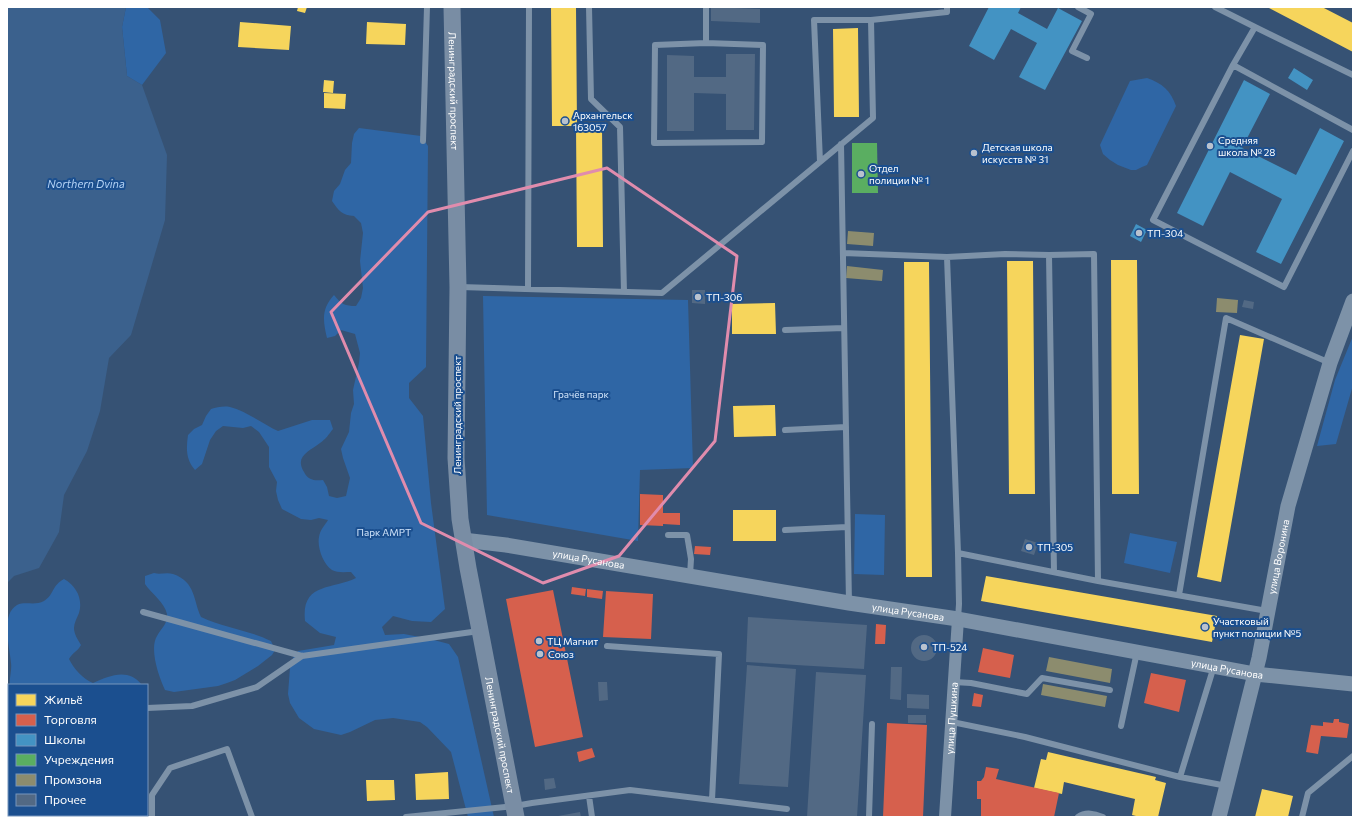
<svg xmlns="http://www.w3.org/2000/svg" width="1360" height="824" font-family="Commissioner,sans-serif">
<rect width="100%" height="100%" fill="#365274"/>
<path fill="#2f66a5" d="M126 7H147L160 20 166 53 142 85 127 76 122 27Z
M1147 78C1162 83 1171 91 1176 106L1147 165 1142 167 1136 170H1131L1118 165 1110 160 1103 154 1100 145 1130 81Z
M359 128 421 136 428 146 426 367 409 383V398L423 416 431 503 445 609 431 622 412 621 393 616 382 627 385 635 404 634 430 639 449 644 458 657 494 817H468L451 752 427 727 420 722 393 718 375 720 350 732 341 735 314 729 299 718 290 703 288 694 290 668 293 658 298 651 334 645 336 637 320 633 305 621C301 582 332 590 356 578L351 572C345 572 337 573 332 570 323 564 317 547 319 537 320 530 325 525 328 520L319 518 311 520 301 519 282 509 278 500 276 491 277 482 269 467V447L259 432 251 426 243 428 223 426 216 431 210 440 202 464 195 470C186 460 186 449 188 435L194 429 202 425 206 416 211 409C217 407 224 406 230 407 246 411 263 424 278 431L312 420H330L333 429C329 434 326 439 320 443 310 451 294 456 304 472 308 480 314 481 323 480L327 487 329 496 337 498 346 496 350 478 343 458 341 449 349 432 351 413 354 404 353 390 359 363 360 353 355 334 341 330 335 336 327 338C323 321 321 309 334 295 341 304 345 306 356 306L361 298 363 288 360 261 363 233 361 223 354 216C342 215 339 211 332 201L334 191 340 184 345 170 351 163 352 143 354 134Z
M483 296 688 300 693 468 640 470 638 541 487 515Z
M1353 336V385L1336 444 1317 446 1335 380Z
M855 514 885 515 884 575 854 574Z
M1130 533 1177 542 1170 573 1124 563Z
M154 573C160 575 166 572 173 574 196 582 193 600 201 617 224 628 249 630 271 641L275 650 272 655 258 666 235 680 227 683 218 686 174 692 165 690C159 677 149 649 157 636 161 628 168 624 167 614 165 603 151 593 145 584V576Z
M64 579C77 586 83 600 79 613 77 618 74 623 74 628 74 634 78 640 81 645 78 651 72 653 69 659 74 669 83 679 93 683 109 676 128 667 142 685H10C9 678 12 671 11 663 10 648 0 615 17 605 25 601 35 606 44 601 54 595 52 585 64 579Z"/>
<path fill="#3b618d" d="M7 7H126L122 27 127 76 142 85 167 155 165 220 131 335 109 358 100 411 87 451 64 495 59 532 39 568 14 576 7 583Z
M7 695 9 699V815L117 816 115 817H7Z"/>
<path fill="#f6d55c" d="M298 7H307L305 13 297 11Z
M551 7H576L577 126H552Z
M1267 7H1322L1353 23V52Z
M240 22 291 26 289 50 238 47Z
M367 22 406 24 405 45 366 44Z
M858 28 859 117H834L833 29Z
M324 80 334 81 333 93 323 92Z
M324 93 346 94 345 109 324 108Z
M576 127H602L603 247H577Z
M1111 260H1137L1139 494H1112Z
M1007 261H1033L1035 494H1009Z
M904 262H929L932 577H906Z
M775 303 776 334H732V304Z
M1240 335 1264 339 1221 582 1197 577Z
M775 405 776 436 734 437 733 406Z
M733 510H776V541H733Z
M986 576 1217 616 1212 642 981 601Z
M1048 752 1156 777 1155 780 1166 783 1158 817H1140L1132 815 1135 799 1064 782 1062 794 1034 788 1041 759 1046 760Z
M448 772 449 799 416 800 415 774Z
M366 780H394L395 800 367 801Z
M1262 789 1293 796 1288 817H1255Z"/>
<path fill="#d6604d" d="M640 494 663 495V513H680V525L663 524V526L640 525Z
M695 546 711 547 710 555 694 554Z
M572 587 586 589 585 596 571 594Z
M587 589 603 591 602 599 587 597Z
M553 590 583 737 535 747 506 599Z
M606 591 653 594 651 639 603 637Z
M876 624 886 625 885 644H875Z
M983 648 1014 655 1010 678 978 672Z
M1151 673 1186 680 1179 712 1144 703Z
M974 693 983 695 981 707 972 706Z
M1334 719H1339V722L1349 724 1347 738 1321 736 1318 754 1306 752 1311 725 1323 726V722L1333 723Z
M887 723 927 725 923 817H883Z
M592 748 595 757 579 762 577 752Z
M986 767 999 769 996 779 1059 793 1054 817H981V799H977V781H981L984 777Z"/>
<path fill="#4393c3" d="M989 7H1021L1018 13 1047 29 1058 8 1082 21 1045 90 1019 77 1037 43 1011 29 994 60 969 46Z
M1294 68 1313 80 1307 90 1288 78Z
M1244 80 1270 94 1242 148 1296 175 1320 128 1344 141 1281 264 1256 252 1282 199 1230 172 1203 226 1177 213Z
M1136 224 1147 230 1141 242 1130 236Z"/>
<path fill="#5aae61" d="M852 143H877L878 193H852Z"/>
<path fill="#8c8c6e" d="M848 231 874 233 873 246 847 244Z
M847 266 883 270 882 281 846 278Z
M1217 298 1238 300 1237 313 1216 312Z
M1049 657 1112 669 1110 683 1046 671Z
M1043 684 1107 696 1105 707 1041 695Z"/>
<path fill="#526984" d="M711 7 760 9V23L711 21Z
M726 54H755L754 130H726V94L694 93V131H667V55L694 56V77H726Z
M692 290H705V304L692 303Z
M1244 300 1254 302 1253 309 1242 307Z
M1025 539 1038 543 1034 555 1021 551Z
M748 617 867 625 864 669 746 662Z
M911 648a13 13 0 1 1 26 0a13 13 0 1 1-26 0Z
M747 665 796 669 788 787 739 784Z
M891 667H902L901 700 890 699Z
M816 672 866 675 857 817H807Z
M598 682H607L608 700 599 701Z
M907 694 929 695V709L907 708Z
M908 715H926V723H908Z
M554 778 556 788 545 790 544 779Z
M580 812 581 817H558V816Z"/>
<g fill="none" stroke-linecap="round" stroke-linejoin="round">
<path stroke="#7d92a8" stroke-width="6" d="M589 7 591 99 620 127 624 292
M706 7V43
M1078 7 1091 14 1072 51 1087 58
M1215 7 1255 27 1233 65 1353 130
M1255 27 1353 75
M706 43 763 45 762 142 654 143 655 45Z
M1233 65 1153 220 1284 287 1353 151
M423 141 427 7
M841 144 849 603
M820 162 814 20H871
M843 253 947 257 1005 254 1049 255 1094 254 1098 581
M1049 255 1054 572
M947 257 958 553 959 604 958 619
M460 287 662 293 873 118 871 20 947 12V7
M528 289 529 7
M785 330 844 328
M785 430 846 427
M785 530 847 527
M668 535H687L691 559 690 575
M958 553 1098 581 1267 611
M1179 595 1226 318 1330 363
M143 612 302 656 479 631
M607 646 719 654 712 800
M954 682 971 683 1027 694 1042 678 1110 690
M147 708 192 706 257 687 302 656
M952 722 1025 737 1180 777 1227 786
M1121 726 1137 652
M1180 777 1214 666
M589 796 592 817
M152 817V795L170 768 227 749 252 817
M406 817 515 806 532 803 630 790 787 809
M869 817 872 724
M1078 817C1086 811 1095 814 1103 817
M1302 817 1308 793 1353 756"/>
<path stroke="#7d92a8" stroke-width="12" id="s1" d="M945 817 958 619"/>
<g stroke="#7d92a8" stroke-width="15">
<path id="s2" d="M463 540 506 545 849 603 958 619 1255 674 1353 684"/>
<path id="s3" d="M1219 817 1259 658 1288 506 1330 363 1353 301"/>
</g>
<path stroke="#798da4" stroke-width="17" id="s4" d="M452 7 458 287 456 458 460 519 468 568 516 817"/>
</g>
<path fill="none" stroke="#e08cad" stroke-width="3" stroke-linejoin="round" d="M607 168 737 256 715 441 619 556 543 583 421 523 331 312 428 212Z"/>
<g fill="#b9c2ce" stroke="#1b4f8f" stroke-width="1.5">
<circle cx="565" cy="121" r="4"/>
<circle cx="1210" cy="146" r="4"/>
<circle cx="974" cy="153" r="4"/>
<circle cx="861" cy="174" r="4"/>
<circle cx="1139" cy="233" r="4"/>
<circle cx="698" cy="297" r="4"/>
<circle cx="1029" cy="547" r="4"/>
<circle cx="1205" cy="627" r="4"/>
<circle cx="539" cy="641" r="4"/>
<circle cx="924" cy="647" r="4"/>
<circle cx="540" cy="654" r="4"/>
</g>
<g text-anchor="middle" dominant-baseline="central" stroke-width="4" stroke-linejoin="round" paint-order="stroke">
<g font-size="10" fill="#fff" stroke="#1b4f8f">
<text stroke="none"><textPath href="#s4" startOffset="84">Ленинградский проспект</textPath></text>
<text transform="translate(457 415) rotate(-90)">Ленинградский проспект</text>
<text stroke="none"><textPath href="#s3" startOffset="267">улица Воронина</textPath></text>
<text stroke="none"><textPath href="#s2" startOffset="127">улица Русанова</textPath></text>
<text stroke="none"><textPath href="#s2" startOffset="451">улица Русанова</textPath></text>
<text stroke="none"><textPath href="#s2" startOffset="775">улица Русанова</textPath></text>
<text stroke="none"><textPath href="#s1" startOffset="99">улица Пушкина</textPath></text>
<text stroke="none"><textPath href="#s4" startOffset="732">Ленинградский проспект</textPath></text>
</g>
<g font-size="10" fill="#fff" stroke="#1b4f8f" text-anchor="start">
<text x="573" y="115">Архангельск<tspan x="573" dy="12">163057</tspan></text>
<text x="1218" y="140">Средняя<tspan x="1218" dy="12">школа № 28</tspan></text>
<text x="982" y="147">Детская школа<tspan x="982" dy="12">искусств № 31</tspan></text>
<text x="869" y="168">Отдел<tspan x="869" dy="12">полиции № 1</tspan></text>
<text x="1147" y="233">ТП-304</text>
<text x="706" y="297">ТП-306</text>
<text x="1037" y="547">ТП-305</text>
<text x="1213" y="621">Участковый<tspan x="1213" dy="12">пункт полиции №5</tspan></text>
<text x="547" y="641">ТЦ Магнит</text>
<text x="932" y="647">ТП-524</text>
<text x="548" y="654">Союз</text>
</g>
<g font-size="10" fill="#cfe3fa" stroke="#1b4f8f">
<text x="581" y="394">Грачёв парк</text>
<text x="384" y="532">Парк АМРТ</text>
</g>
<g font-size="11" font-style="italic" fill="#b5d3f5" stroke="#1b4f8f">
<text x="86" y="183">Northern Dvina</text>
</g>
</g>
<rect width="1360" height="824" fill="none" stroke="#ffffff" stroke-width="16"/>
<rect x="8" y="684" width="140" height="132" fill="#1b4f8f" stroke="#7695bc"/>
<rect x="16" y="694" width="20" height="12" fill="#f6d55c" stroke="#7695bc"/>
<text x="44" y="704" font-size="12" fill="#ffffff">Жильё</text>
<rect x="16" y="714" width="20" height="12" fill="#d6604d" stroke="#7695bc"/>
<text x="44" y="724" font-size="12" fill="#ffffff">Торговля</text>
<rect x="16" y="734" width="20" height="12" fill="#4393c3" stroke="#7695bc"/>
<text x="44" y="744" font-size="12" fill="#ffffff">Школы</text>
<rect x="16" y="754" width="20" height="12" fill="#5aae61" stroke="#7695bc"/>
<text x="44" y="764" font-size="12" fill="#ffffff">Учреждения</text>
<rect x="16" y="774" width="20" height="12" fill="#8c8c6e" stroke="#7695bc"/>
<text x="44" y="784" font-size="12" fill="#ffffff">Промзона</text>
<rect x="16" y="794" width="20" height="12" fill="#526984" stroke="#7695bc"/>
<text x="44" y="804" font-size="12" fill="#ffffff">Прочее</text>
</svg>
